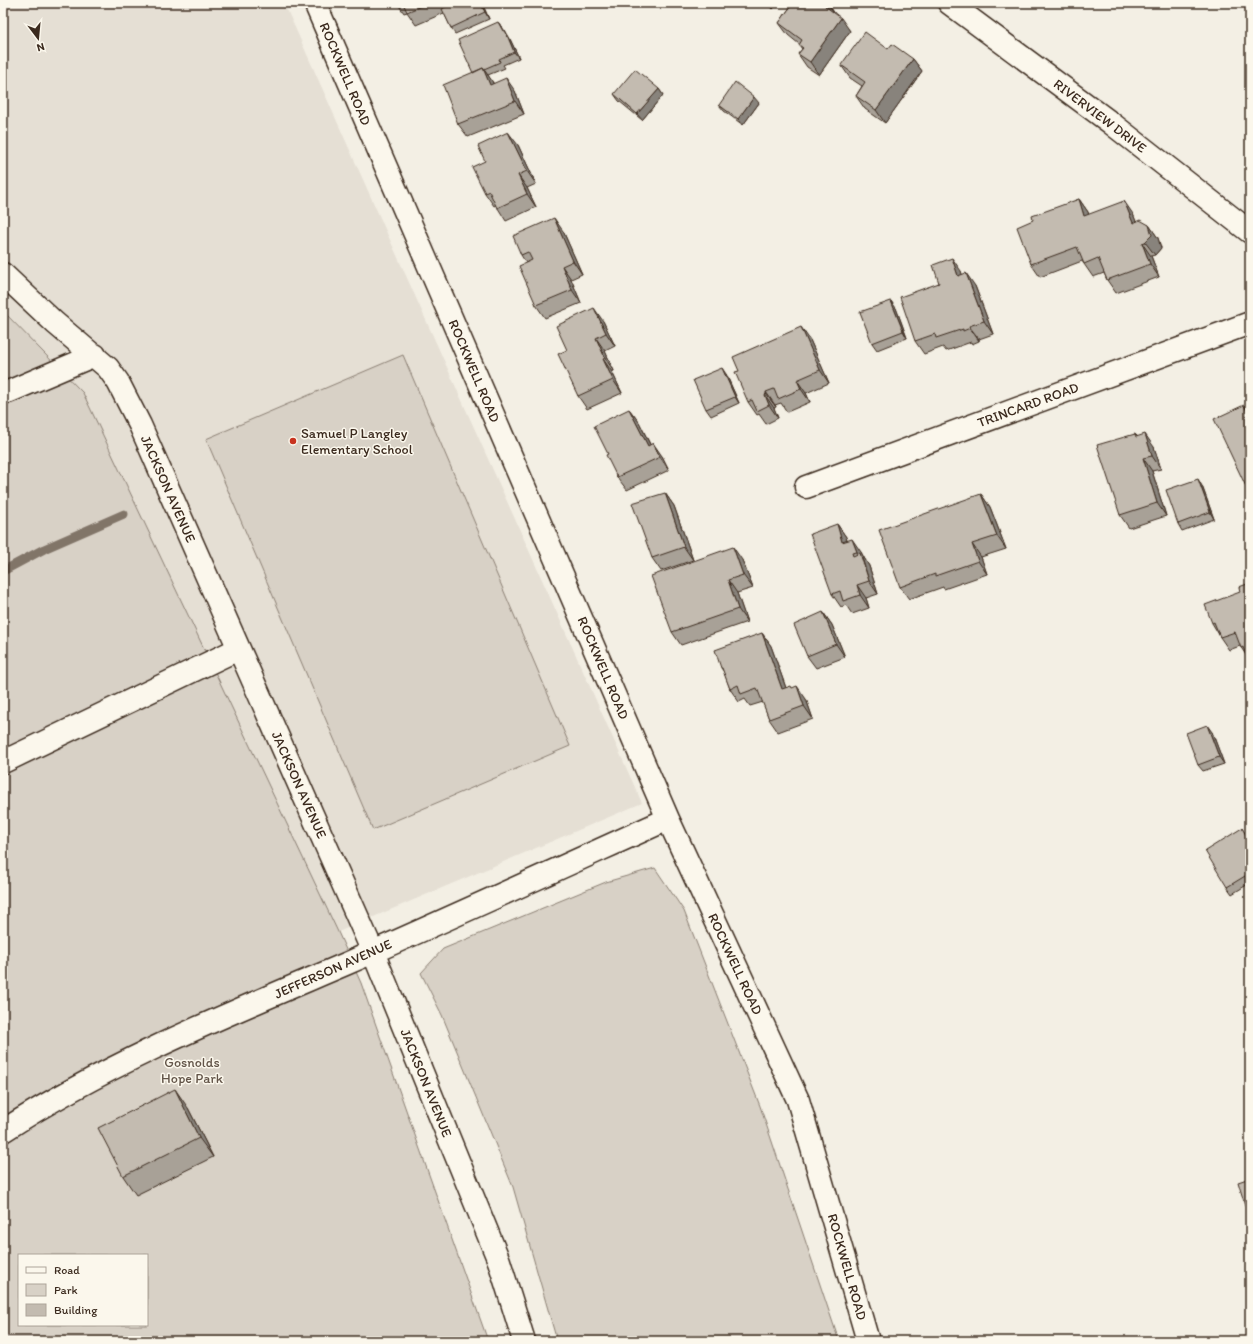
<svg xmlns="http://www.w3.org/2000/svg" width="1253" height="1344" font-family="Itim,sans-serif">
<rect width="100%" height="100%" fill="#f3efe4"/>
<filter id="ink" filterUnits="userSpaceOnUse"><feTurbulence type="fractalNoise" baseFrequency=".025" numOctaves="2"/><feDisplacementMap in="SourceGraphic" scale="8" xChannelSelector="R" yChannelSelector="G"/><feConvolveMatrix kernelMatrix="1 2 1 2 8 2 1 2 1" color-interpolation-filters="sRGB"/></filter>
<g filter="url(#ink)">
<path fill="#e5dfd4" d="M3 3H284L642 803 338 932 83 393 3 311Z"/>
<path fill="#d8d1c6" stroke="#8a7e72" fill-rule="evenodd" d="M3 311 83 393 338 932 361 983 488 1341H3ZM19 1255H147V1325H19Z
M403 355 570 746 373 830 206 439Z
M655 868 684 911 760 1106 839 1341H557L513 1187 442 1015 421 973 443 949 606 882Z"/>
<g fill="none" stroke-linecap="round" stroke-linejoin="round">
<path stroke="#817468" stroke-width="9" d="M3 571 44 549 124 514"/>
<defs>
<path id="street" d="M315 3 668 819 798 1100 868 1341
M949 3 1111 123 1250 232
M3 274 55 323 108 368 118 382 140 425 373 952 499 1261 524 1341
M8 392 95 355
M806 487 1250 323
M3 762 238 649
M3 1131C111 1061 231 1013 348 963 455 916 562 867 668 819"/>
</defs>
<use href="#street" stroke="#3b2a1e" stroke-width="25"/>
<use href="#street" stroke="#fbf7ec" stroke-width="22"/>
</g>
<path fill="#a8a197" stroke="#3b2a1e" d="M397 3H482L489 19 455 34 451 28 444 13 416 25 407 12 404 13Z
M764 3H777L773 9Z
M793 3H828L835 14 850 31 819 75 807 67 798 54 802 49 799 45V44L788 35 779 23Z
M498 22 504 31 509 37 519 58 503 65 505 68 488 75 493 83 515 91 524 114 468 137 458 124 473 73Z
M888 49 913 59 922 71 885 123 865 109 856 96 862 86 850 78 841 65Z
M659 89 663 95 642 120 619 101 614 94Z
M759 103 743 125 724 111 719 105Z
M518 145 536 184 527 188 536 207 506 221 496 205 494 206 485 193V161Z
M1079 199 1088 212 1089 215 1133 214 1136 222 1149 225 1158 238 1161 248 1155 255 1151 256 1159 277 1116 293 1107 280 1104 273 1093 277 1084 264 1082 261 1040 277 1031 264 1033 220Z
M563 231 582 274 571 279 581 303 545 318 536 305 526 263 521 255Z
M961 271 962 275 975 286 993 334 979 339V341L972 344 971 342 946 351 943 347 924 354 915 341 939 283Z
M896 308 907 338 877 350 872 343Z
M603 321 615 346 605 351 614 371 612 372 622 393 587 409 578 396 567 350Z
M810 340 829 383 806 393 810 402 787 412 781 403 775 405 776 407 774 408 778 418 766 424 759 414 757 415 748 402Z
M726 374 739 403 711 416 706 409Z
M629 409 639 422 650 444 662 456 669 470 627 490 617 477 608 454Z
M1135 434 1137 436 1154 447 1161 469 1152 471 1166 516 1129 528 1120 515Z
M1202 486 1214 519 1182 531 1178 524Z
M665 493 674 506 693 560 661 571 652 558Z
M981 494 990 507 1006 549 981 557 987 574 944 589 943 587 909 599 900 587Z
M837 524 846 537 847 541 861 552 863 556 869 566 878 594 866 598 869 608 852 614 846 605 841 607 832 594Z
M742 560 753 588 737 593 747 622 681 645 672 632Z
M1250 583 1246 655 1240 646 1229 650 1220 637 1218 633 1212 623 1240 592Z
M823 612 832 625 845 657 816 668 807 656Z
M762 633 771 646 786 688H792L806 699 813 719 778 732 769 719 763 702 750 706 745 699 739 702 730 689 724 672 721 668Z
M1212 732 1224 764 1203 771 1198 765Z
M1242 828 1250 841V883L1232 894 1227 887Z
M188 1108 213 1157 136 1195 123 1176Z
M1250 1178V1212L1245 1205Z"/>
<path fill="#88837b" stroke="#3b2a1e" d="M480 3H482L489 19 485 12Z
M769 3H777L773 9Z
M827 3H828L836 16 825 6Z
M841 18 850 31 819 75 810 62Z
M498 22 503 28 507 38 503 31Z
M505 30 509 37 519 58 514 52Z
M913 59 922 71 885 123 876 110Z
M483 68 492 81 499 98 490 85Z
M506 78 515 91 524 114 515 101Z
M659 89 663 95 642 120 637 114Z
M754 97 759 103 743 125 738 119Z
M508 132 518 145 536 184 527 171Z
M518 175 527 188 536 207 527 194Z
M1079 199 1088 212 1093 229 1084 216Z
M1124 201 1133 214 1142 236 1133 223Z
M554 218 563 231 582 274 573 261Z
M1149 225 1158 238 1161 248 1155 255 1145 242Z
M1142 243 1151 256 1159 277 1150 264Z
M952 258 961 271 967 289 958 276Z
M562 266 571 279 581 303 572 290Z
M966 273 975 286 993 334 984 321Z
M891 301 896 308 907 338 903 331Z
M594 308 603 321 615 346 606 333Z
M969 326 979 339V341L970 328Z
M801 327 810 340 829 383 820 370Z
M596 338 605 351 614 371 605 358Z
M603 359 612 372 622 393 613 380Z
M722 368 726 374 739 403 735 397Z
M797 380 806 393 810 402 801 389Z
M766 392 775 405 776 407 766 394Z
M765 395 774 408 778 418 769 405Z
M1244 405 1250 413V417Z
M629 409 639 422 657 459 648 446Z
M1145 434 1154 447 1161 469 1152 456Z
M653 443 662 456 669 470 660 457Z
M1143 458 1152 471 1166 516 1157 503Z
M1198 479 1202 486 1214 519 1210 512Z
M665 493 674 506 693 560 684 547Z
M981 494 990 507 1006 549 997 536Z
M837 524 846 537 851 555 842 542Z
M852 539 861 552 863 556 869 566 878 594 869 581 863 561 857 552Z
M972 544 981 557 987 574 978 561Z
M733 547 742 560 753 588 743 575Z
M728 580 737 593 747 622 738 609Z
M857 585 866 598 869 608 860 595Z
M823 612 832 625 845 657 836 644Z
M762 633 771 646 791 702 782 689Z
M797 686 806 699 813 719 804 706Z
M1207 725 1212 732 1224 764 1219 757Z
M175 1089 188 1108 213 1157 199 1138Z"/>
<path fill="#c3bbb0" stroke="#3b2a1e" d="M403 3H428L407 12Z
M453 3H480L485 12 451 28 442 9Z
M793 3H827L825 6 841 18 810 62 798 54 803 48 799 45 802 40 779 23Z
M498 22 503 31 505 30 514 52 499 59 500 62 484 69 483 68 473 73 458 40Z
M865 32 888 49 892 44 913 59 876 110 856 96 865 82 841 65Z
M483 68 490 85 506 78 515 101 458 124 443 85Z
M635 69 659 89 637 114 614 94Z
M735 82 754 97 738 119 719 105Z
M508 132 527 171 518 175 527 194 497 208 489 191 485 193 472 167 485 161 478 146Z
M1079 199 1084 216 1124 201 1133 223 1140 220 1149 225 1152 235 1145 242 1142 243 1150 264 1107 280 1098 258 1084 264 1077 247 1031 264 1017 227 1033 220 1032 216Z
M554 218 573 261 562 266 572 290 536 305 519 266 532 260 528 252 521 255 513 236Z
M952 258 958 276 966 273 984 321 969 326 970 328 963 331V329L936 338 935 334 915 341 900 297 939 283 933 265Z
M891 301 903 331 872 343 860 312Z
M594 308 606 333 596 338 605 358 603 359 613 380 578 396 558 354 567 350 556 326Z
M801 327 820 370 797 380 801 389 778 399 774 389 766 392V394L765 395 769 405 757 411 752 400 748 402 735 372 739 371 733 357Z
M722 368 735 397 706 409 693 380Z
M1244 405 1250 417V495L1214 419Z
M629 409 648 446 653 443 660 457 617 477 606 455 608 454 594 426Z
M1135 434 1136 437 1145 434 1152 456 1143 458 1157 503 1120 515 1097 445Z
M1198 479 1210 512 1178 524 1166 490Z
M665 493 684 547 652 558 632 503Z
M981 494 997 536 972 544 978 561 935 576V574L900 587 879 530Z
M837 524 842 542 852 539 857 552 852 553 853 556 860 553 869 581 857 585 860 595 843 601 840 591 832 594 810 534Z
M733 547 743 575 728 580 738 609 672 632 651 576Z
M1250 583V666L1243 647 1241 648 1235 632 1220 637 1214 622 1212 623 1205 605 1240 592 1239 587Z
M823 612 836 644 807 656 794 625Z
M762 633 782 689 791 686 792 688 797 686 804 706 769 719 757 688 741 694 738 685 730 689 722 668H721L715 650Z
M1207 725 1219 757 1198 765 1186 733Z
M1242 828 1250 842V873L1227 887 1205 851Z
M175 1089 199 1138 123 1176 98 1128Z
M1250 1178V1203L1245 1205 1238 1182Z"/>
</g>
<circle fill="#c8321e" stroke="#fbf7ec" stroke-width="1.5" cx="293" cy="441" r="4"/>
<g text-anchor="middle" dominant-baseline="central" stroke-width="3" stroke-linejoin="round" paint-order="stroke">
<g font-size="14" fill="#3b2a1e" stroke="#fbf7ec">
<text transform="translate(345 74) rotate(67)">ROCKWELL ROAD</text>
<text transform="translate(1100 116) rotate(37)">RIVERVIEW DRIVE</text>
<text transform="translate(474 371) rotate(67)">ROCKWELL ROAD</text>
<text transform="translate(1028 405) rotate(-20)">TRINCARD ROAD</text>
<text transform="translate(168 489) rotate(66)">JACKSON AVENUE</text>
<text transform="translate(603 668) rotate(67)">ROCKWELL ROAD</text>
<text transform="translate(299 785) rotate(66)">JACKSON AVENUE</text>
<text transform="translate(735 964) rotate(65)">ROCKWELL ROAD</text>
<text transform="translate(333 969) rotate(-24)">JEFFERSON AVENUE</text>
<text transform="translate(426 1083) rotate(68)">JACKSON AVENUE</text>
<text transform="translate(847 1267) rotate(74)">ROCKWELL ROAD</text>
</g>
<g font-size="14" fill="#3b2a1e" stroke="#fbf7ec" text-anchor="start">
<text x="301" y="433">Samuel P Langley<tspan x="301" dy="16">Elementary School</tspan></text>
</g>
<g font-size="14" fill="#625448" stroke="#fbf7ec">
<text x="192" y="1062">Gosnolds<tspan x="192" dy="16">Hope Park</tspan></text>
</g>
</g>
<rect width="1253" height="1344" fill="none" stroke="#fbf7ec" stroke-width="16"/>
<rect x="8" y="8" width="1237" height="1328" fill="none" stroke="#3b2a1e" stroke-width="1.5" filter="url(#ink)"/>
<rect x="18" y="1254" width="130" height="72" fill="#fbf7ec" stroke="#aea59a"/>
<rect x="26" y="1267" width="20" height="6" fill="#fbf7ec" stroke="#aea59a"/>
<text x="54" y="1274" font-size="12" fill="#3b2a1e">Road</text>
<rect x="26" y="1284" width="20" height="12" fill="#d8d1c6" stroke="#aea59a"/>
<text x="54" y="1294" font-size="12" fill="#3b2a1e">Park</text>
<rect x="26" y="1304" width="20" height="12" fill="#c3bbb0" stroke="#aea59a"/>
<text x="54" y="1314" font-size="12" fill="#3b2a1e">Building</text>
<g transform="translate(38 38) rotate(164)" stroke="#fbf7ec" stroke-width="3" paint-order="stroke">
<path d="M0-3L7 15L0 10L-7 15Z" fill="#3b2a1e"/>
<text y="-6" font-size="11" font-weight="bold" text-anchor="middle" fill="#3b2a1e">N</text>
</g>
</svg>
